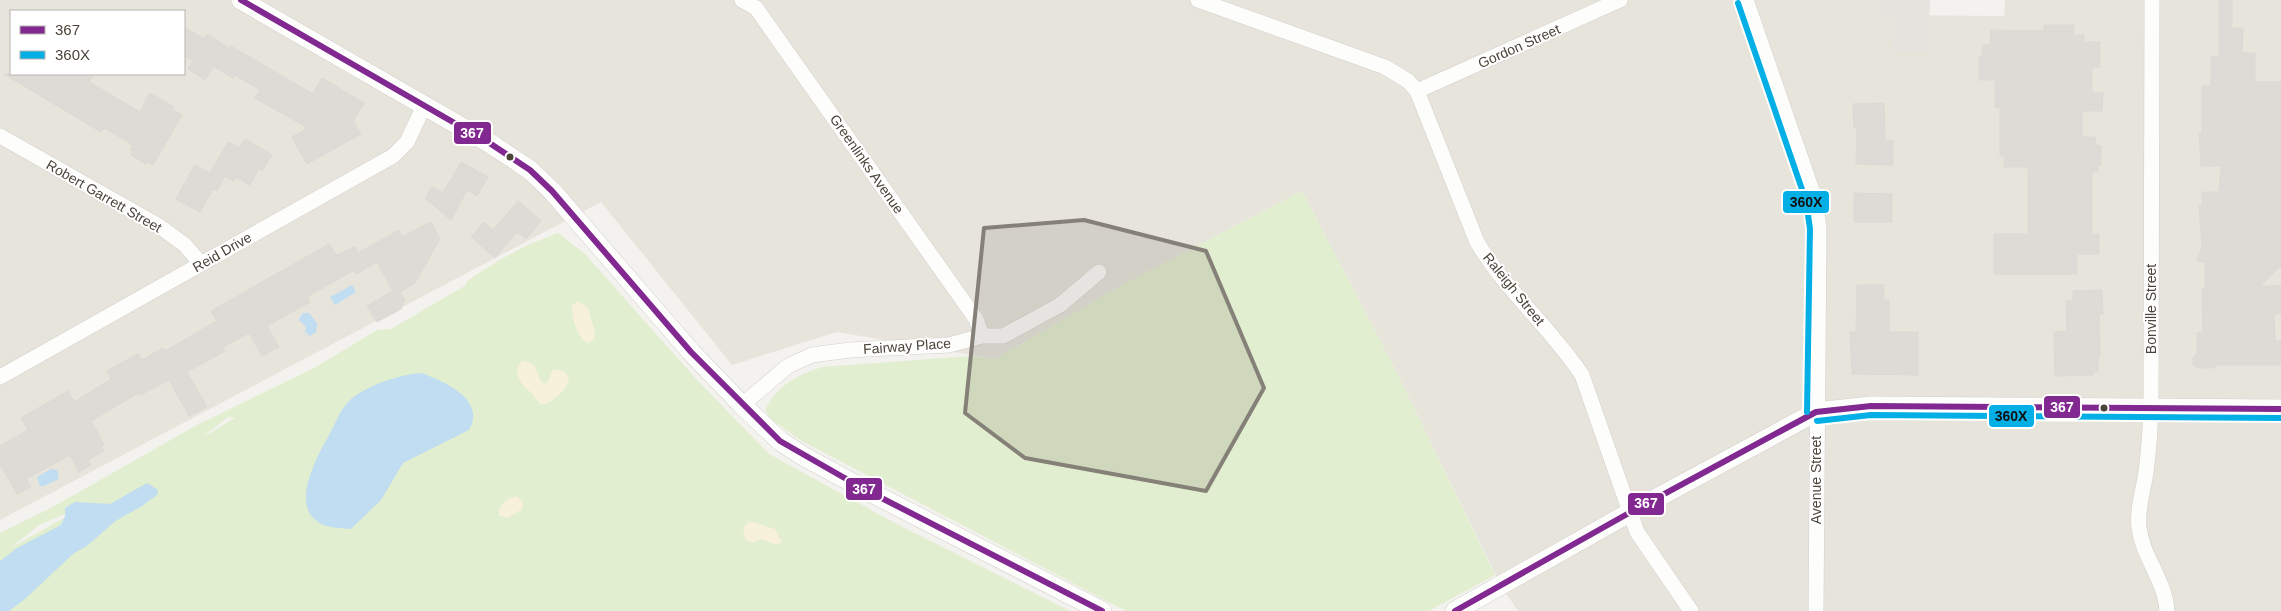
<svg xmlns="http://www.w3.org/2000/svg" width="2281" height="611" font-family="Arial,sans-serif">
<rect width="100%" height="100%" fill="#f4f2ee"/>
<path fill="#e7e4dc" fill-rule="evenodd" d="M0 0H1881V15L2004 16 2005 0H2281V611H1518L1501 586 1396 371 1302 191 1124 284 995 359 837 332 732 365 601 202 0 520ZM11 11H184V74H11Z"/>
<path fill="#e1eecf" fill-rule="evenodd" d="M1302 191 1396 371 1495 575 1429 611H1126L800 440 771 419 765 410C778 385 796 375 823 367L970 356 995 359 1124 284Z
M558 233 585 254 697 380 769 454 891 521 1070 611H0V533L51 508 195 426 316 367 377 330 391 329 466 285V282C495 261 524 245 558 233ZM228 417 235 418 205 436V435ZM77 509 78 510 9 549 39 525Z"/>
<path fill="#f7f0da" d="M578 301 588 308 595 332 594 339 588 343C578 340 571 316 572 306Z
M522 361C537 361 537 374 542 383H547L553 369 564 371 569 378C568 386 563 392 556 397 539 412 540 401 529 391 520 384 512 371 522 361Z
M517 496 523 503 522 509 508 518 499 516C498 504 507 498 517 496Z
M749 521 775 529 782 542 777 545 761 539 753 543 746 540 743 529Z"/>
<path fill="#e6e3df" d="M1881 0H1930L1928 53 1893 50 1896 18 1880 15Z"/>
<path fill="#c0ddf1" d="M352 285 356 292 335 305 330 297Z
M303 313H309L317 323 316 332 310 336 305 332 306 327 299 320 300 317Z
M421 373C444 381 487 400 469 430L403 463 381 500 351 529C340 528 327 528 318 522 290 504 318 455 329 435 335 425 340 410 348 402 362 387 401 374 421 373Z
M51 469 57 470 59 479 44 486H40L37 477Z
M147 483 158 490 157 495 142 506 114 522 87 546 74 553 24 600 9 611H0V561L17 548 61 525 65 516V508L75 502 110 504Z"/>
<path fill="#dedbd6" stroke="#dcd9d4" d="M2219 0H2232V28H2243L2242 53H2255V82H2281V266L2260 286H2281V314H2274L2275 341H2281V365H2217L2214 368H2198L2193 364V357L2197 354V333L2203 332 2202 289H2205V263L2196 260 2202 248 2199 206H2202V192H2219L2221 166H2201L2199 133H2202V86H2211V57H2219Z
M2044 25H2074L2073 35H2084V42H2100V67H2092V93H2103L2102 111H2082V137H2095L2096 145 2101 146V165H2098V172H2092V234H2099V254H2077V274H1994V234H2028V169L2026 167H2004V156H2000V108H1995V80H1979V56H1982L1983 45H1990L1991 30 2044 31Z
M184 27 204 39 207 34 229 48 231 46 313 94 322 78 364 103 353 121 361 134 307 164 292 137 308 128 255 98 260 90 235 75 233 78 213 66 205 80 188 69 193 61 184 55Z
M4 74H94L89 82 140 112 150 93 174 107 173 110 182 115 153 165 147 162 146 164 131 155 133 151 130 150 133 145 104 128 101 132Z
M1884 103 1885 140H1893V165L1856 164 1857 127H1854L1853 104Z
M245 139 272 155 262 171 259 169 250 185 236 177 234 181 225 176 217 191 213 189 200 212 176 199 195 165 210 173 228 142 240 148Z
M461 162 488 177 477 196 467 190 451 220 425 198 432 187 443 193Z
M1854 193 1892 194V222H1854Z
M518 201 541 221 526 239 517 232 495 258 471 237 484 222 493 230Z
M431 222 440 239 415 283 400 292 405 300 401 309 377 322 367 306 393 291 377 262 356 274 354 270 307 297 310 302 267 326 279 347 262 356 249 333 223 347 225 351 187 372 207 407 189 416 169 380 140 395 138 393 91 421 104 444 101 446 104 451 88 460 91 465 79 472 70 455 26 479 31 487 17 494 0 464V446L28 430 21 418 68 391 74 402 111 379 107 371 138 354 142 360 163 348 165 351 217 321 211 311 329 244 336 255 355 247 358 253 399 230 402 237Z
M1857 285H1884L1883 300H1889V332H1918V375L1852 374 1850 332H1856Z
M2102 290 2103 314H2099L2100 357H2098V372H2093V375L2055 376 2054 332 2067 331 2066 301H2073V291Z"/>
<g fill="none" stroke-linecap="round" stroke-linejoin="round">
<defs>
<path id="minor" d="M742 0 756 8 976 319 982 336
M1198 0 1385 67 1408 81 1417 91 1477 242C1506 291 1551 328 1582 375L1637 532 1691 611
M1746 0 1815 199 1819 228 1816 611
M2152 0 2151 409C2150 432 2149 455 2145 478 2142 495 2137 511 2139 528 2143 558 2165 580 2167 611
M1417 91 1620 0
M0 136 159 226 185 245 201 264
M0 377 393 156 407 142 424 106
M742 405 788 366 812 355 850 350 949 345 982 336H1003L1060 305 1099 272"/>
<path id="tertiary" d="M241 0 491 144 530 170 552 191 691 352 742 405 780 441 803 456 862 488 1102 611
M1455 611 1629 513 1816 412 1871 406 2281 409"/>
</defs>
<use href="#minor" stroke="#d2d0cb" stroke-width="16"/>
<use href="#tertiary" stroke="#d2d0cb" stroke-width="20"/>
<use href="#minor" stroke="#fdfdfc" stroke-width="15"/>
<use href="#tertiary" stroke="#fdfdfc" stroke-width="19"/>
<defs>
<path id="bus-1" d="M241 0 491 144 530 170 552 191 691 352 780 441 862 488 1102 611
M1455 611 1629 513 1816 412 1871 406 2281 409"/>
<path id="bus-2" d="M1738 3 1806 201 1810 229 1807 412
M1817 421 1871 415 2281 418"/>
</defs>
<use href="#bus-1" stroke="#fff" stroke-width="10"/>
<use href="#bus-2" stroke="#fff" stroke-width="10"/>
<use href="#bus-1" stroke="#812990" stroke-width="6"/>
<use href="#bus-2" stroke="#04afe6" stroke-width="6"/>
</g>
<path fill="#868178" fill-opacity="0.2" stroke="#868178" stroke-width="4" stroke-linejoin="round" d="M1084 220 1206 251 1264 388 1206 491 1025 458 965 413 984 228Z"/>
<g fill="#4b4439" stroke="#fff" stroke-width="2">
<circle cx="510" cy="157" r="4.5"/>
<circle cx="2104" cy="408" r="4.5"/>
</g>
<g text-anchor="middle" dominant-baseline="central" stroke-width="4" stroke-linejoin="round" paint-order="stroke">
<g font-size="14" fill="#4b4439" stroke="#fff">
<text transform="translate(1519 46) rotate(-24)">Gordon Street</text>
<text transform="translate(867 164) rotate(55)">Greenlinks Avenue</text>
<text transform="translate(104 196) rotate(30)">Robert Garrett Street</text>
<text transform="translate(222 252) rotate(-30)">Reid Drive</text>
<text transform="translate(1514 289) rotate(51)">Raleigh Street</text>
<text transform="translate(2151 309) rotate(-90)">Bonville Street</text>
<text transform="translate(907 346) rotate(-4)">Fairway Place</text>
<text transform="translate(1816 480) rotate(-90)">Avenue Street</text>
</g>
</g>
<g stroke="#fff" stroke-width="2">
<rect x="453" y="121" width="39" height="24" rx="5" fill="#812990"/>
<rect x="1782" y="190" width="48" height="24" rx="5" fill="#04afe6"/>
<rect x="2043" y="395" width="38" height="24" rx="5" fill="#812990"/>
<rect x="1988" y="404" width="47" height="24" rx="5" fill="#04afe6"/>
<rect x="845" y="477" width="38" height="24" rx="5" fill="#812990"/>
<rect x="1627" y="492" width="38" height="24" rx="5" fill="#812990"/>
</g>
<g font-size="14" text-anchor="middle" font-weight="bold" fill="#fff">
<text x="472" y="138">367</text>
<text x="2062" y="412">367</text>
<text x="864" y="494">367</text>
<text x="1646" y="508">367</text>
</g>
<g font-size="14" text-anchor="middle" font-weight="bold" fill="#111">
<text x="1806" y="207">360X</text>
<text x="2011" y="421">360X</text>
</g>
<rect x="10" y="10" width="175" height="65" fill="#ffffff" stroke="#b7b4b0"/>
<rect x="20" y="26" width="25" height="8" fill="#812990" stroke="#b7b4b0"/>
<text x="55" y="35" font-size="15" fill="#4b4439">367</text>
<rect x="20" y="51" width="25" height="8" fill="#04afe6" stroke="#b7b4b0"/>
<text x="55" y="60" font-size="15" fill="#4b4439">360X</text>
</svg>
